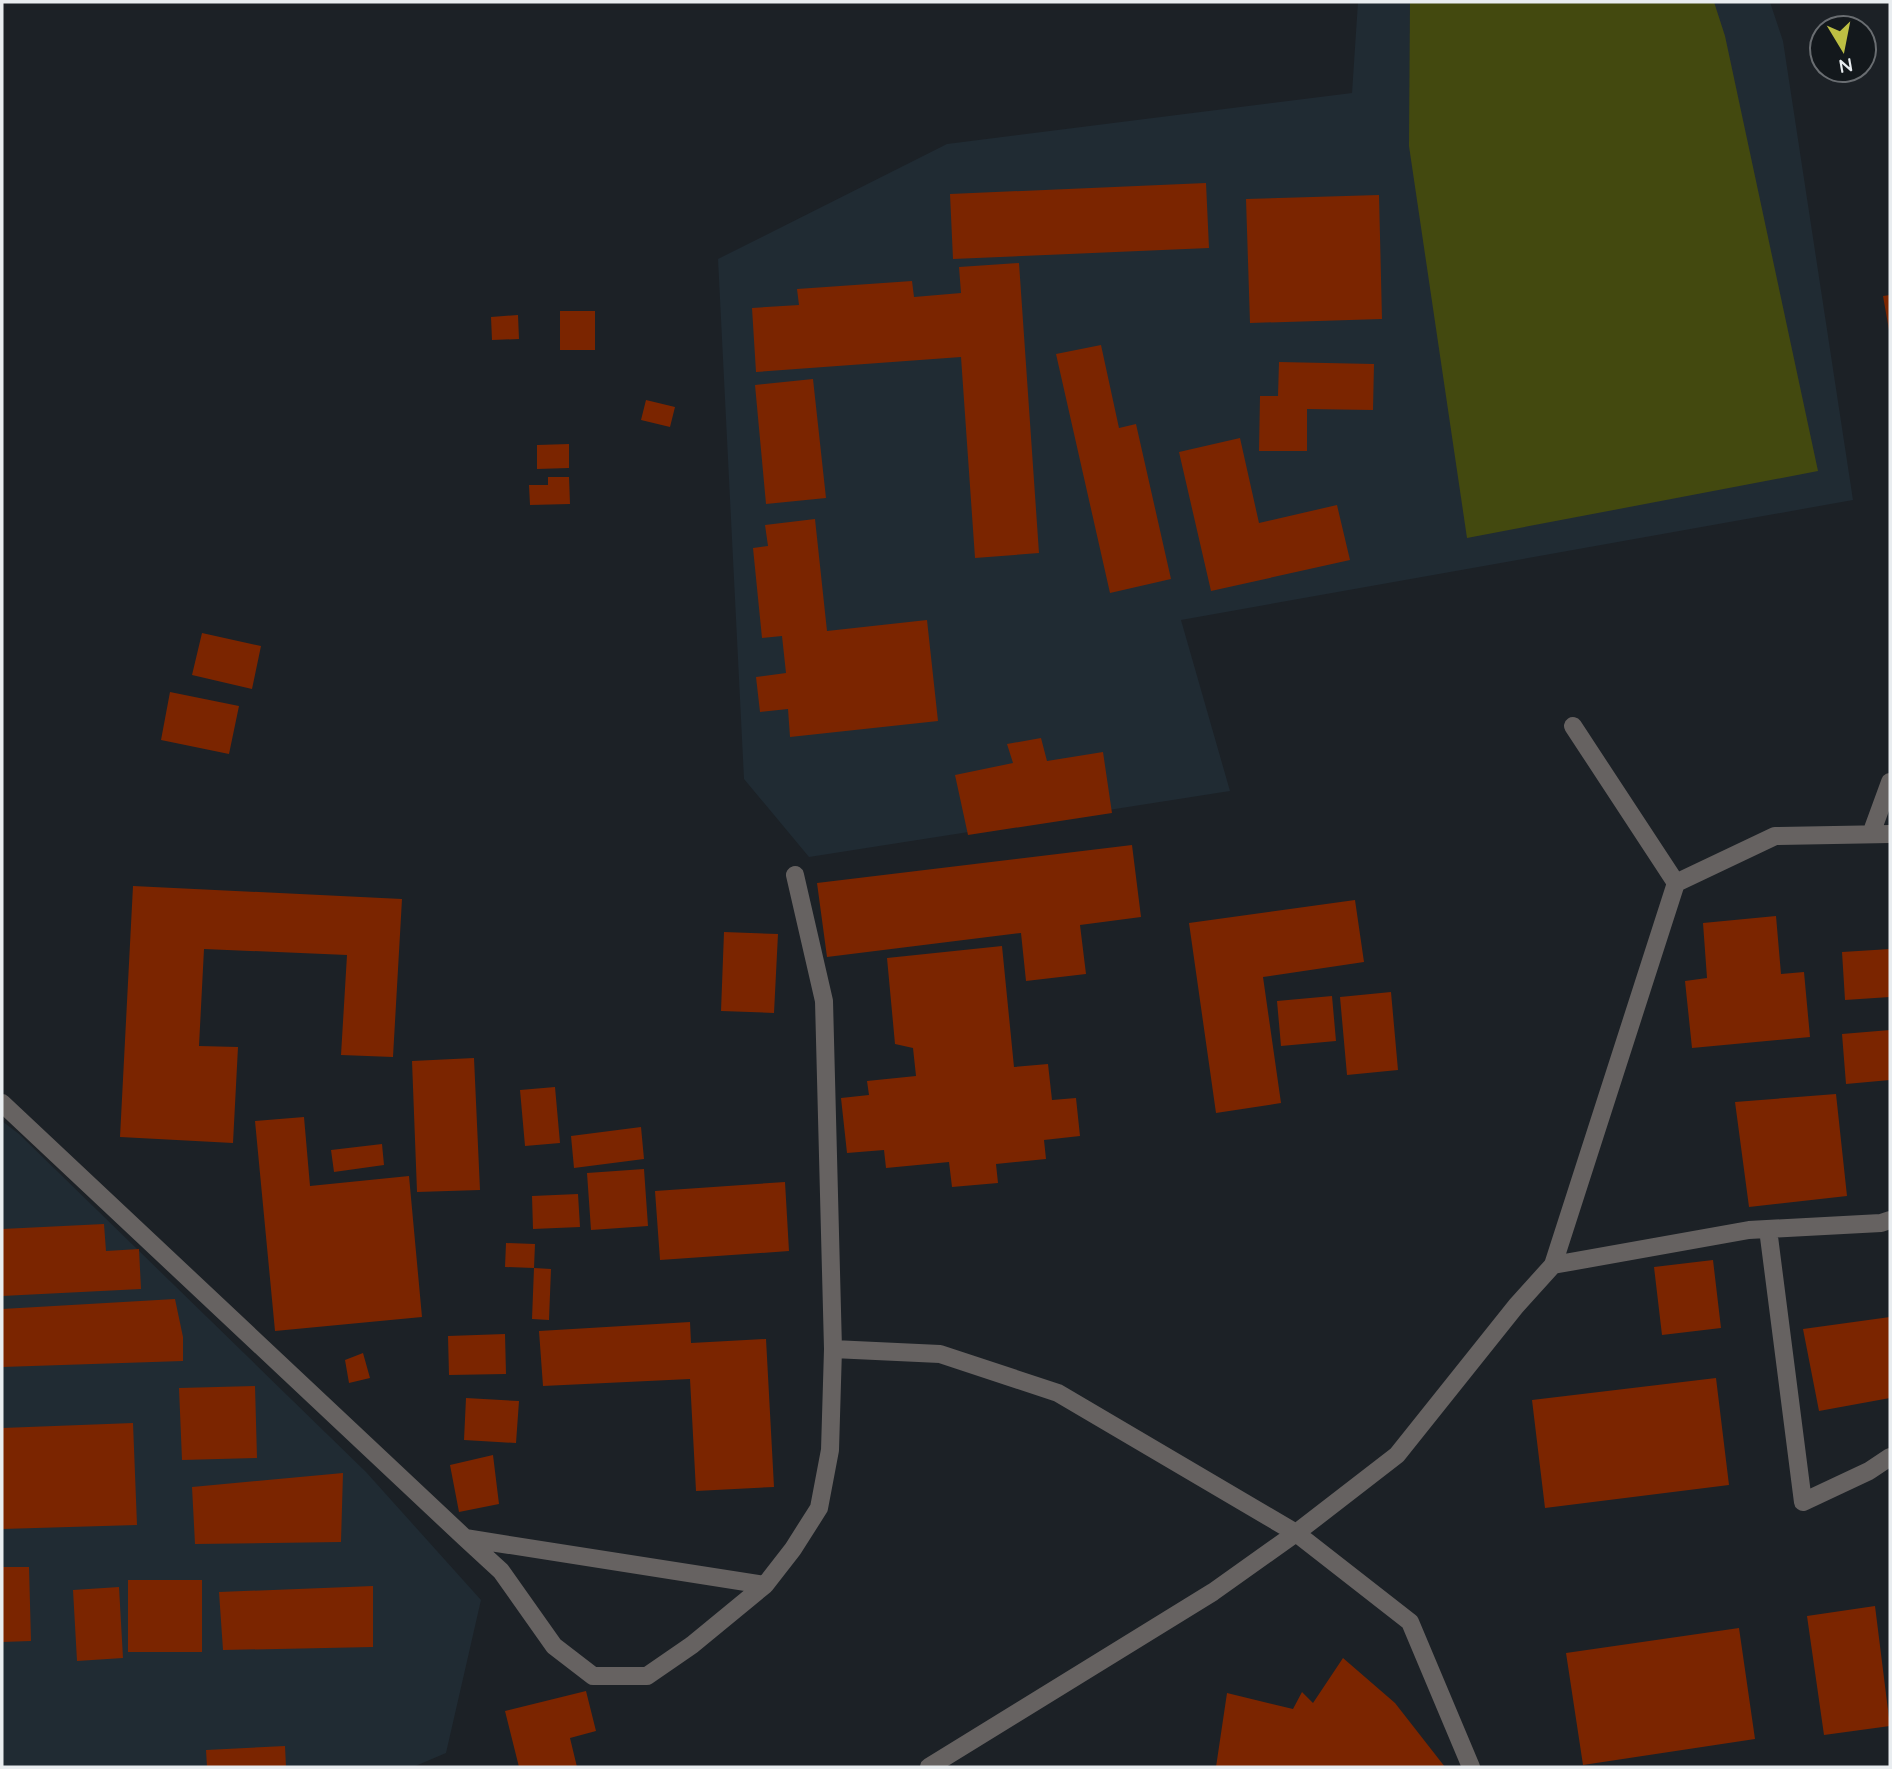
<svg xmlns="http://www.w3.org/2000/svg" width="1892" height="1769" font-family="Quicksand,sans-serif">
<rect width="100%" height="100%" fill="#1c2126"/>
<path fill="#202b33" d="M1358 2H1770L1783 41 1853 500 1181 620 1230 791 809 857 744 779 718 259 947 144 1352 93Z
M2 1121 19 1134 366 1472 481 1600 446 1753 413 1767H2Z"/>
<path fill="#43490f" d="M1410 2H1714L1725 36 1818 471 1467 538 1409 146Z"/>
<path fill="#7b2500" d="M1206 183 1209 248 953 259 950 194Z
M1379 195 1382 319 1250 323 1246 199Z
M1019 263 1039 553 975 558 961 357 756 372 752 308 799 305 797 289 912 281 914 297 961 293 959 267Z
M1890 295V330H1889L1883 296Z
M560 311H595V350H560Z
M518 315 519 339 492 340 491 317Z
M1101 345 1119 428 1136 424 1171 579 1110 593 1056 354Z
M1279 362 1374 364 1373 410 1307 409V451H1259L1260 396H1278Z
M813 379 826 498 766 504 755 385Z
M646 400 675 407 670 427 641 420Z
M1240 438 1259 523 1337 505 1350 560 1211 591 1179 452Z
M569 444V468L537 469V445Z
M548 477H569L570 504 530 505 529 485H548Z
M815 519 827 631 927 620 938 721 790 737 788 709 760 712 756 677 786 673 782 636 762 638 753 548 768 546 765 525Z
M202 633 261 646 252 689 192 675Z
M170 692 239 706 229 754 161 740Z
M1041 738 1047 761 1103 752 1112 813 968 835 955 775 1013 763 1007 744Z
M1132 845 1141 917 1080 925 1086 974 1026 981 1021 933 827 957 817 883Z
M133 886 402 899 393 1057 341 1055 347 955 204 949 199 1046 238 1047 233 1143 120 1137Z
M1355 900 1364 962 1263 977 1281 1103 1216 1113 1189 923Z
M1776 916 1781 974 1804 972 1810 1037 1692 1048 1685 981 1707 978 1703 923Z
M724 932 778 934 774 1013 721 1011Z
M1002 946 1014 1067 1048 1064 1052 1100 1076 1098 1080 1136 1044 1140 1046 1159 996 1164 998 1183 952 1187 949 1162 886 1168 884 1150 847 1153 841 1098 869 1095 867 1081 916 1076 913 1048 895 1044 887 958Z
M1890 949V997L1845 1000 1842 952Z
M1391 992 1398 1070 1347 1075 1340 997Z
M1332 996 1336 1041 1281 1046 1277 1001Z
M1890 1030V1080L1846 1084 1842 1034Z
M474 1058 480 1190 417 1192 412 1061Z
M555 1087 560 1143 525 1146 520 1090Z
M1836 1094 1847 1196 1749 1207 1735 1102Z
M304 1117 310 1186 409 1176 422 1317 275 1331 255 1121Z
M641 1127 644 1159 574 1168 571 1136Z
M382 1144 384 1165 334 1172 331 1150Z
M644 1169 648 1226 591 1230 587 1173Z
M785 1182 789 1251 660 1260 655 1191Z
M578 1194 580 1227 533 1229 532 1196Z
M104 1224 106 1251 139 1249 141 1289 2 1296V1229Z
M506 1243 535 1244 534 1268 505 1267Z
M1713 1260 1721 1328 1662 1335 1654 1267Z
M534 1268 551 1269 549 1320 532 1319Z
M175 1299 183 1337V1361L2 1367V1309Z
M1890 1317V1398L1819 1411 1803 1329Z
M690 1322 691 1343 766 1339 774 1487 696 1491 690 1379 543 1386 539 1331Z
M505 1334 506 1374 449 1375 448 1336Z
M363 1353 370 1378 349 1383 345 1360Z
M1716 1378 1729 1485 1545 1508 1532 1400Z
M255 1386 257 1458 182 1460 179 1388Z
M466 1398 519 1401 516 1443 464 1440Z
M133 1423 137 1525 2 1529V1428Z
M493 1455 499 1504 459 1512 450 1465Z
M343 1473 341 1542 195 1544 192 1487Z
M2 1567H29L31 1641 2 1642Z
M128 1580H202V1652H128Z
M373 1586V1647L223 1650 219 1592Z
M119 1587 123 1658 77 1661 73 1590Z
M1875 1606 1890 1726 1824 1735 1807 1616Z
M1739 1628 1755 1739 1583 1765 1566 1653Z
M1343 1658 1395 1703 1445 1767H1216L1227 1693 1293 1709 1302 1692 1313 1703Z
M586 1691 596 1731 570 1738 577 1767H519L505 1711Z
M285 1746 286 1767H207L206 1750Z"/>
<g fill="none" stroke-linecap="round" stroke-linejoin="round">
<path stroke="#666261" stroke-width="18" d="M1573 726 1676 883
M1871 834 1890 782
M795 875 824 1001 833 1349
M2 1103 465 1538 501 1571 554 1646 593 1676H647L692 1645 765 1585 465 1538
M1768 1229 1803 1502 1869 1471 1890 1457
M1553 1265 1676 883 1775 836 1890 834
M765 1585 793 1549 819 1508 830 1450 833 1349 940 1354 1058 1393 1296 1533 1410 1622 1471 1767
M929 1767 1213 1592 1296 1533 1397 1455 1516 1306 1553 1265 1749 1230 1881 1223 1890 1220"/>
</g>
<rect width="1892" height="1769" fill="none" stroke="#e9edf0" stroke-width="7"/>
<g transform="translate(1843 49) rotate(170)"><circle r="33" fill="#13181c" stroke="#696d71" stroke-width="2"/>
<path d="M0-5L12 26L0 18L-12 26Z" fill="#bdbf43"/>
<text y="-10" font-size="19" font-weight="bold" text-anchor="middle" fill="#e9edf0">N</text>
</g>
</svg>
